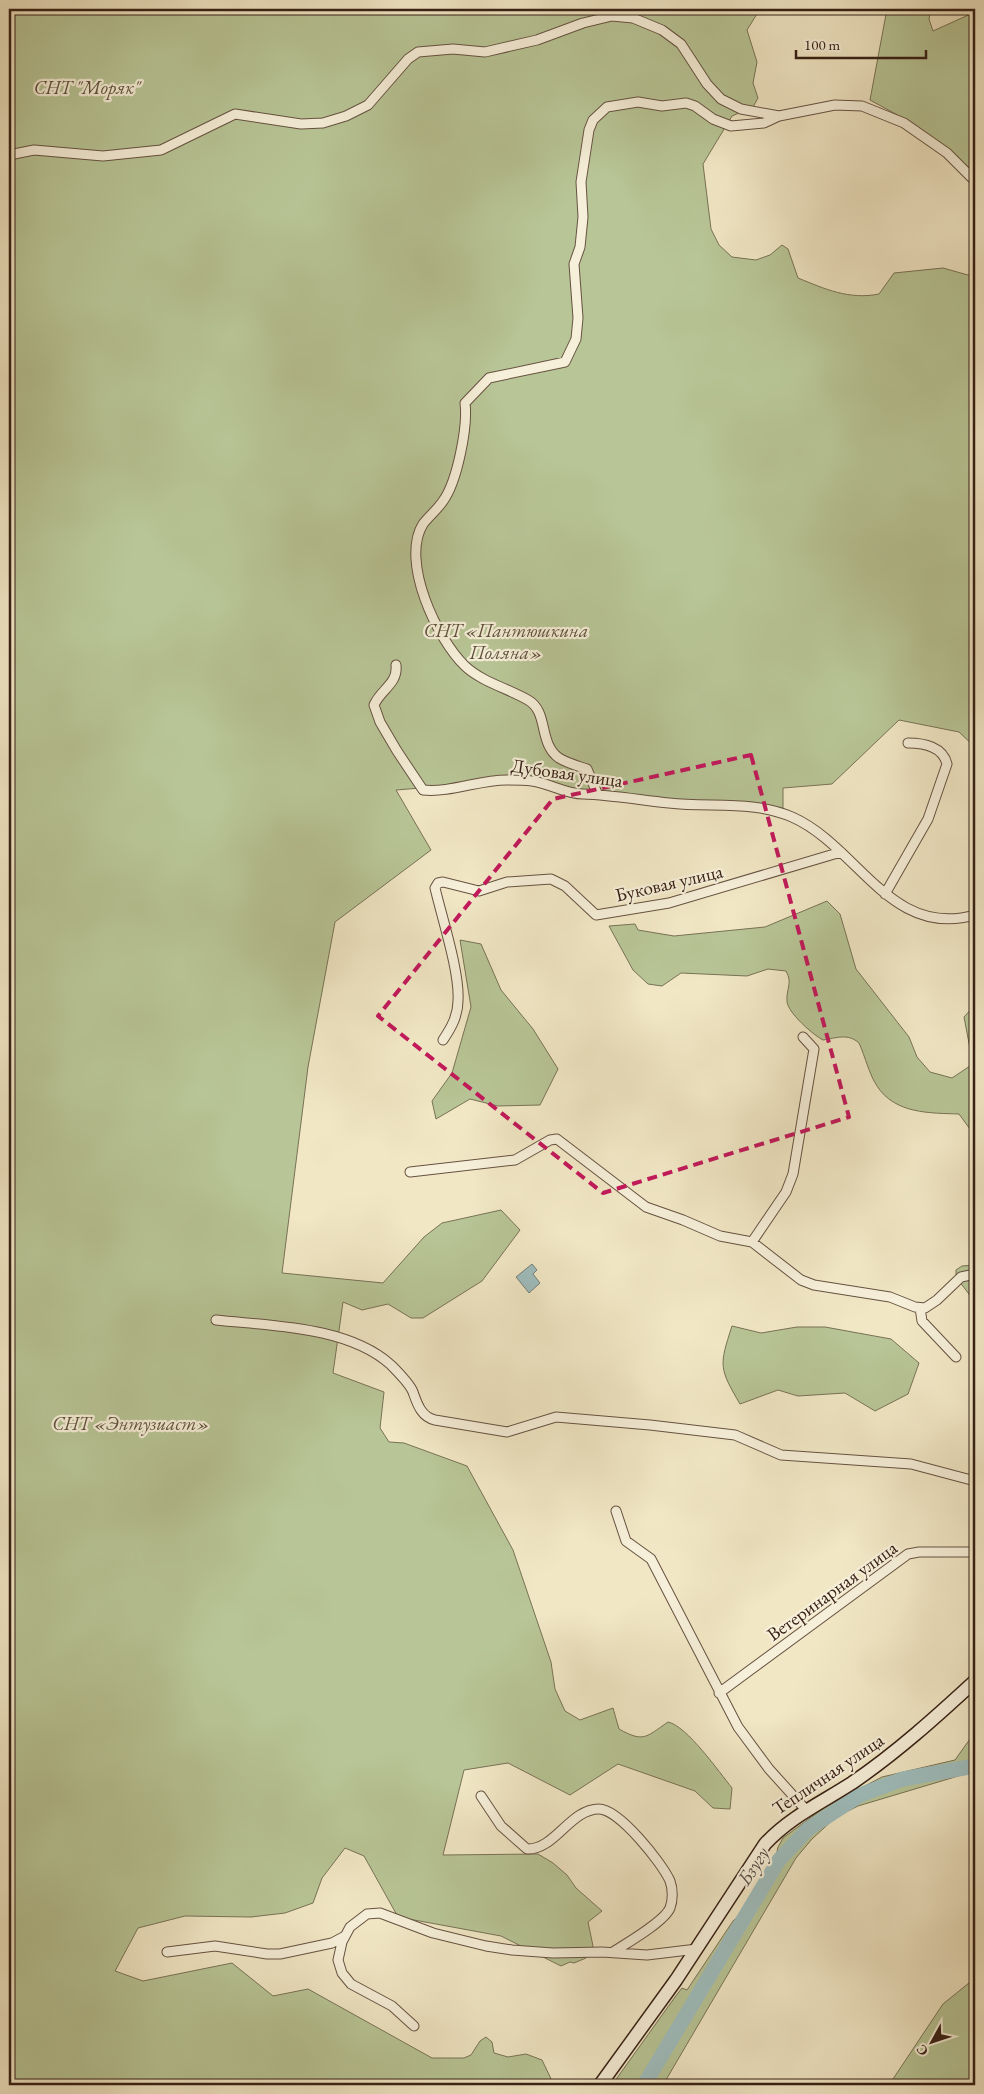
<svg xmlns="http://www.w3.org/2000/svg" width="984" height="2094" font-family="'EB Garamond',serif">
<rect width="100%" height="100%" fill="#f1e7c5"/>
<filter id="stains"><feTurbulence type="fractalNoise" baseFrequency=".004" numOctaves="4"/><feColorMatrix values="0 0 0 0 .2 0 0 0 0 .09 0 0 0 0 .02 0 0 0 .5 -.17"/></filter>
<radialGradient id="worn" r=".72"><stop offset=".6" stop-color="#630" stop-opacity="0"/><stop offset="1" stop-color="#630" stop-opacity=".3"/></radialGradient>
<path fill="#b8c596" stroke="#787256" d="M9 9H760L747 30 757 62 753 83 758 98 753 107 732 116 703 164 711 229 719 245 732 257 756 260 770 255 782 245 788 249 798 278C825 289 849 300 879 294L894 273 943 268 975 277V747L959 732 899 720 832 784 783 788V812L576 795 533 779 396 790 431 850 335 922 308 1067 282 1273 383 1283 424 1237 442 1223 501 1210 520 1230 482 1281 423 1318H411L388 1304 362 1310 343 1302 333 1373 384 1392 380 1428 389 1442 404 1443 467 1466 513 1550 551 1662 555 1689 565 1711 580 1720 613 1708 619 1729C644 1743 646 1737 668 1722 687 1726 719 1772 732 1788L730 1809 713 1808 695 1791 618 1764 570 1795 508 1763 464 1770 443 1855 538 1854 553 1863 567 1875 576 1888 602 1911 588 1922 593 1946 586 1958 574 1963 570 1962 561 1966 501 1936 398 1917 364 1856 345 1848 322 1878 313 1903 285 1913 251 1917 185 1916 138 1928 115 1971 143 1981 232 1963 273 1996 308 1989 432 2058H464L471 2055 480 2041 486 2037 492 2042 494 2053 508 2057 526 2054 542 2060 554 2085H9Z
M887 9H931L929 19 933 31 975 12V175L914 124 870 100Z
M827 901 840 914 856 969 909 1037 917 1057 930 1072 952 1078 973 1064 964 1017 975 1005V1136L959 1114C930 1113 895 1114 877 1086 869 1074 865 1056 859 1043 848 1033 836 1038 823 1040 813 1035 787 1012 787 1001 786 989 793 983 786 971L768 969 747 976 681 973 662 986 648 984 633 970 609 926 635 924 638 930 674 936 765 927Z
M460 940 481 944 501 990 533 1029 558 1069 540 1105 498 1106 470 1099 436 1119 432 1101 452 1073 471 1007Z
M975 1265V1302L956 1277V1270L962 1266Z
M732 1326 761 1333 797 1327H825L891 1339 919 1363 908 1394 875 1411 845 1393 798 1396 778 1390 740 1404C719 1368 719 1366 732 1326Z
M975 1735V1771L858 1806 836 1817 812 1839 796 1858 663 2085H612L675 1997 682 1988 687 1990 733 1921 757 1898 775 1861 778 1847 783 1838 825 1807 882 1777 955 1760 970 1739Z
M975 1978V2085H889L943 2004Z"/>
<path fill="#9fbebe" stroke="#757f7a" d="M532 1264 537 1270 533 1274 540 1283 529 1293 516 1277Z"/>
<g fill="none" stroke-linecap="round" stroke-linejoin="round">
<path stroke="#9fbebe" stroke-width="15" d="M644 2085 779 1860 808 1829 860 1795 903 1779 975 1766"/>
<defs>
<path id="street" d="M9 155 34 150 103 156 161 150 235 114 301 124 323 123 346 116 368 105 408 59 418 52 453 49 485 52 537 40 583 23 612 16 633 18 662 30 681 44 707 84 721 99 741 109 779 116
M396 665C398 684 381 689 374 705L380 722 397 751 423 790C451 793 481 779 509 780 516 780 524 780 532 781 549 783 565 794 583 794 612 795 640 800 669 803 710 808 753 800 792 817 858 846 890 939 975 915
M597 793 587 769C578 766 567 763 559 758 538 743 549 712 528 700 507 688 482 682 465 666 437 639 400 561 423 524 429 516 437 510 443 501 457 482 468 427 465 403L489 378 565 362 576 339 578 318 574 264 580 247 583 217 581 182 589 130 593 120 607 107 638 102 662 106 686 103 695 106 713 119 731 126 764 123 779 116 835 105 862 106 904 123 947 153 975 181
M885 894 928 819 947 764C943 747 924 743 908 743
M443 1040C451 1028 458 1016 458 1001 460 973 442 918 435 888L438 883 443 882 479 891 507 882 551 879 565 886 596 915 669 903 841 852
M410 1172 515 1160 550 1140 557 1139 646 1207 683 1220 720 1236 752 1242 801 1280 814 1285 890 1297 915 1307 925 1308 937 1300 961 1277 975 1274
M752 1242 786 1192 793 1174 814 1049 803 1037
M920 1308 922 1321 956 1357
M216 1320C270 1326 348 1326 391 1365 397 1371 410 1384 413 1392 417 1403 421 1417 435 1420L507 1432 556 1417 650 1425 735 1435 781 1455 911 1464 975 1481
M616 1511 626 1541 651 1559 738 1727 769 1769 806 1810
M719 1693 908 1554 919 1552H975
M481 1796 501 1826 527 1849C555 1850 570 1809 599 1809 619 1809 662 1863 670 1881 673 1889 673 1900 670 1908 664 1922 627 1943 613 1952
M167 1952 215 1946 267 1954H280L332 1943 345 1936
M414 2026 392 2006 351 1984 342 1973 338 1960 342 1942 350 1927 367 1914 380 1913 433 1933 486 1946 512 1950 553 1953 602 1952 647 1955 697 1949"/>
<path id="secondary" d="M600 2085 676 1980 765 1844C790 1817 821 1803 852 1783 896 1753 936 1717 975 1681"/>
</defs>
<use href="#street" stroke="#665241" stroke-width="11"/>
<use href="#secondary" stroke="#372015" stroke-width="15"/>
<use href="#street" stroke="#f6efd9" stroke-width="9"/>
<use href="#secondary" stroke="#f6efd9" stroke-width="12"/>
</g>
<path fill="none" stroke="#c2185b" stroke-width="4" stroke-dasharray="10 6" stroke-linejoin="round" d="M751 755 849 1117 603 1193 378 1016 553 799Z"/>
<g text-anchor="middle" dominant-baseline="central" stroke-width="4.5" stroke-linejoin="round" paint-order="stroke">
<g font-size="19" font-style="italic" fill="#5e523c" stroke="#f6efd9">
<text x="87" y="87">СНТ "Моряк"</text>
<text x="506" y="630">СНТ «Пантюшкина<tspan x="506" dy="22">Поляна»</tspan></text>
<text x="131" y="1423">СНТ «Энтузиаст»</text>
</g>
<g font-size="19" fill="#372015" stroke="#f6efd9">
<text transform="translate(567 773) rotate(8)">Дубовая улица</text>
<text transform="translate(669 883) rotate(-13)">Буковая улица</text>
<text transform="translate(832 1591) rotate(-36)">Ветеринарная улица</text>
<text transform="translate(828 1774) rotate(-34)">Тепличная улица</text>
</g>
<g font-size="20" font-style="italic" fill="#564f48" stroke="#f6efd9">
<text transform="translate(753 1866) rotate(-57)">Бзугу</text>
</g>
</g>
<rect width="984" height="2094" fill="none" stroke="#f1e7c5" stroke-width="30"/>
<rect x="10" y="10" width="964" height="2074" fill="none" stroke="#372015" stroke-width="2.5"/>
<rect x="15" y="15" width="954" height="2064" fill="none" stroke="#372015"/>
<g transform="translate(932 2042) rotate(230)" stroke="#f6efd9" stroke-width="4" paint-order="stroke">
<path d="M0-4L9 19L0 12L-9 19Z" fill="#372015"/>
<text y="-8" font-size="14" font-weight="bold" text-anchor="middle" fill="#372015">С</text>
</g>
<path d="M796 50v8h130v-8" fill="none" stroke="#372015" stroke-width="2.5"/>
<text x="804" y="50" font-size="15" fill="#372015" stroke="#f6efd9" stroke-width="4" paint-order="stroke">100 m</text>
<rect width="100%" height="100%" filter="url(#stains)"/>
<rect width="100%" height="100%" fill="url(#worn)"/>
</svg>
